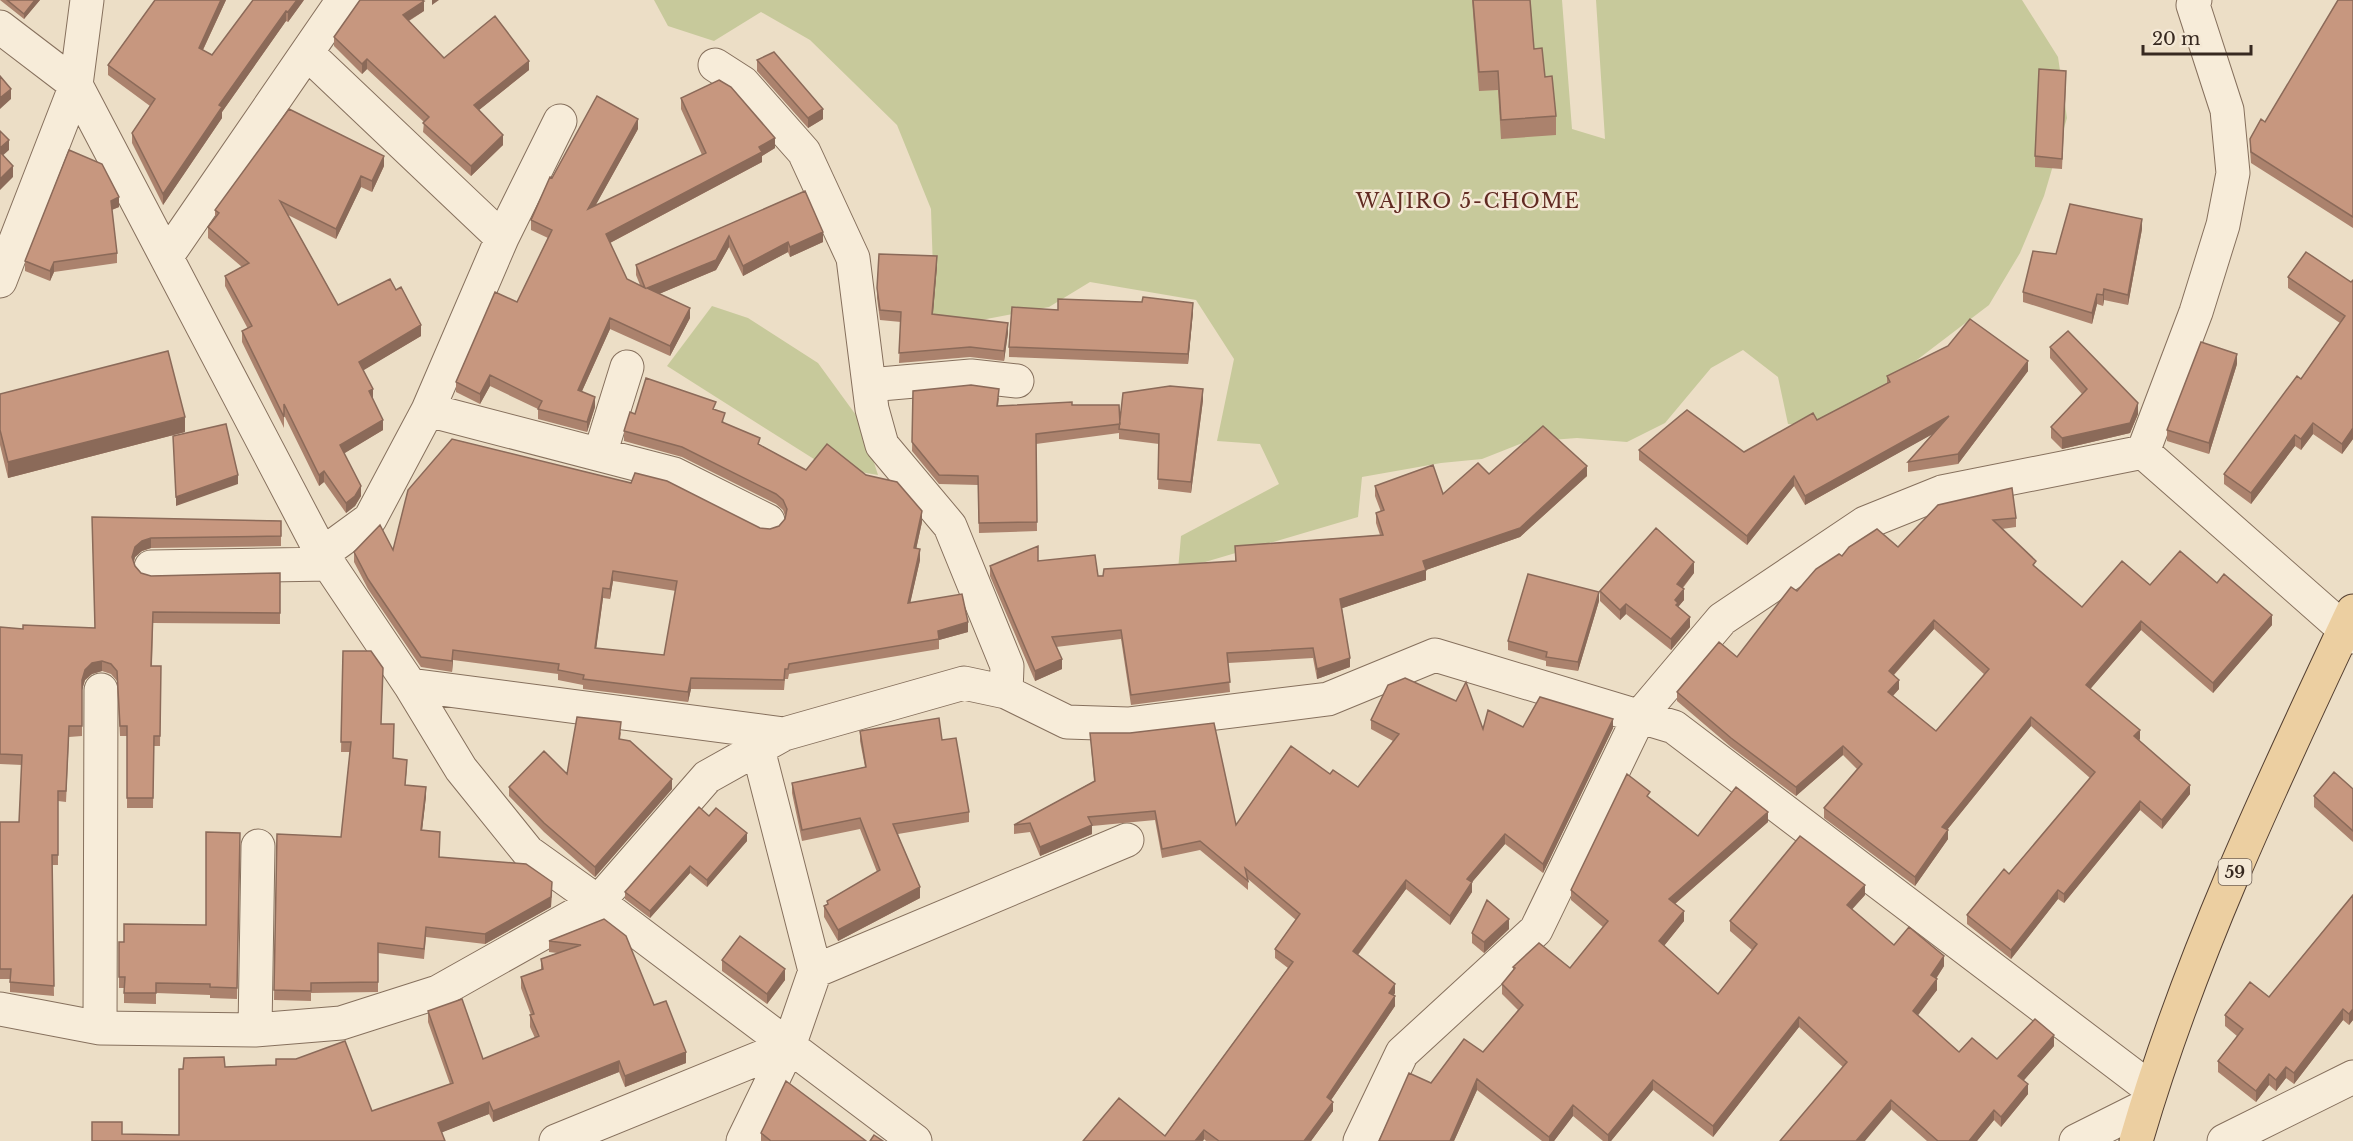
<svg xmlns="http://www.w3.org/2000/svg" width="2353" height="1141" font-family="'Libre Baskerville',serif">
<rect width="100%" height="100%" fill="#ecdec6"/>
<path fill="#c7c99b" d="M654 0H1562L1572 129 1605 139 1596 0H2022L2058 57 2067 118 2044 196 2020 253 1989 305 1829 427 1788 424 1778 377 1743 350 1711 368 1665 423 1627 442 1577 438 1525 442 1482 459 1441 463 1362 477 1358 517 1178 570 1181 536 1279 484 1260 444 1217 441 1234 359 1196 300 1090 282 1049 307 918 332 933 270 931 209 897 125 810 40 761 12 714 41 668 26Z
M712 306 748 318 818 363 861 422 878 475 825 466 667 366Z"/>
<g fill="none" stroke-linecap="round" stroke-linejoin="round">
<defs>
<path id="minor" d="M0 27 76 85 322 554 410 685 461 769 528 852 598 902 915 1141
M307 53 502 238 428 410 370 519 322 554
M715 65 743 83 804 152 853 258 872 409 882 445 950 526 1007 666 1006 692
M502 238 560 121
M167 256 343 0
M0 281 76 85 87 0
M869 385 971 376 1017 381
M428 410 674 474 768 521
M2143 452 2196 312 2223 225 2233 173 2227 110 2193 5 2195 0
M2143 452 2353 637
M600 454 627 367
M151 567 329 564
M410 685 784 734
M815 971 1127 840
M0 1009 100 1028 255 1030 341 1023 438 992 598 902 707 777 784 734 964 683 1006 692 1067 722 1128 724 1328 699 1435 655 1674 727 2151 1089
M100 1028 101 690
M255 1030 258 846
M556 1141 789 1046
M743 1141 789 1046 815 971 758 749
M1360 1141 1402 1053 1536 930 1639 717 1722 619 1865 523 1942 492 2143 452
M2076 1141 2146 1106
M2224 1141 2353 1077"/>
<path id="primary" d="M2136 1141C2189 958 2272 783 2353 611"/>
</defs>
<use href="#minor" stroke="#86705d" stroke-width="35"/>
<use href="#primary" stroke="#543f31" stroke-width="35"/>
<use href="#minor" stroke="#f7ecd9" stroke-width="33"/>
<use href="#primary" stroke="#eccfa1" stroke-width="33"/>
</g>
<path fill="#ab826d" fill-rule="evenodd" d="M0 0H40L24 19Z
M155 0H226L203 50 212 55 304 0 288 22 286 21 222 112V118L163 205 132 143V133L150 106 108 75V65Z
M1472 0H1530L1534 49 1545 77 1556 116V135L1501 139 1498 90 1479 91Z
M2353 0V228L2251 163 2250 149V139L2265 122Z
M424 11 409 21 444 58 529 70 479 110 503 145 471 176 423 132 424 122 367 69 362 74 334 46V37Z
M757 60 823 119 808 128 757 71Z
M2066 82 2062 169 2035 167V156Z
M681 98 775 148 762 156V162L610 243 627 279 640 285 636 275V265L805 191 823 242 790 257 788 252 743 276 729 247 716 270 659 294 690 318 670 356 610 329 582 391 595 407 587 432 538 419V409L490 386 480 404 456 392V382L517 302 548 238 531 230V220L552 178 638 129 595 206 702 155 681 109Z
M69 150 119 207 112 210 117 253V263L54 272 50 281 25 271V261Z
M384 166 372 192 361 187 336 239 288 215 338 305 421 336 363 370 383 430 344 453 361 496 355 506 346 513 324 482 319 486 284 415V428L242 342V331L248 329 225 286V276L242 267 208 238V227L215 218V210Z
M2142 229 2128 305 2104 300 2103 306 2097 304 2092 324 2023 302V292L2056 254Z
M937 266 933 314 1008 333 1004 361 970 357 899 363 901 322 880 320 877 298V288Z
M2288 277 2351 282 2353 280V439L2342 454 2313 434 2301 450 2295 446 2251 504 2224 484V474L2301 379 2340 323 2288 288Z
M1142 302 1193 312 1188 364 1009 357V347L1058 310Z
M2050 347 2138 414 2130 433 2062 449 2051 438V427L2082 394 2050 358Z
M2237 364 2209 454 2167 441V430Z
M2028 371 1958 464 1908 472V462L1932 434 1805 505 1794 486 1747 545 1639 460V450L1744 452 1817 420 1887 383V376Z
M913 391 999 398 998 406 1072 405 1120 424 1203 400 1191 493 1158 489 1159 444 1119 439V433L1036 444 1037 531 979 533 978 485 939 484 912 451Z
M0 394 185 432 8 478 0 445Z
M716 410 725 424 760 445 806 470 922 522 916 549 920 560 910 603 968 632 939 640V649L789 674 788 679H785L784 690 691 689 688 702 583 689V685L558 680V674L453 660 452 672 421 667 368 589 354 562V552L393 550 760 528 770 529 779 526 785 519V516L783 510 776 504 682 457 624 441V431L635 414ZM613 581 676 591 664 655 596 648 603 598 610 599Z
M1489 474 1587 476 1520 537 1426 570V580L1342 608 1350 667 1317 679 1313 658 1228 663 1230 692 1131 705 1121 639 1056 647 1062 669 1035 681 990 576V566L1038 561 1098 576 1235 561V546L1380 535 1376 523V513L1381 512 1375 496V486L1443 494Z
M1938 505 2016 518V527L2002 529 2036 568 2082 607 2150 585 2217 583 2272 625 2213 693 2141 630 2090 689 2140 739 2139 740 2190 794 2162 829 2140 810 2064 903 2058 899 2011 959 1967 924V915L2009 874 2090 778 2031 726 1947 830 1948 839 1915 886 1824 818V808L1857 769 1843 755 1796 796 1731 747 1677 701V692L1737 657 1797 591 1842 556 1898 547ZM1934 629 1985 675 1936 731 1893 696 1899 689 1894 675Z
M92 517 281 521V546L151 548 142 551 135 557 134 562 135 566 141 573 151 576 280 573V624L153 623 152 666H161L160 746H154L153 808H127V736H120L117 681 111 674 102 671 92 674 85 680 82 690V736L69 737 66 802 58 801V865H52L54 996 10 992V979H0V822H19L22 765 0 764V627L23 629 95 628Z
M1694 573 1683 588 1684 600 1678 607 1690 627 1671 650 1626 614 1620 620 1600 601V591Z
M1599 601 1578 671 1546 666V661L1508 650V641Z
M343 651 381 724 393 758 407 769 405 785 426 796 422 830 440 857 552 892 551 907 485 944 426 937 424 959 378 953V992L311 993V1001L274 1000 277 834 341 837 350 752H341Z
M1371 720 1483 729 1523 727 1613 728 1543 873 1505 844 1472 882V892L1450 925 1406 889 1358 955 1395 993 1394 995 1395 1006 1331 1100 1333 1111 1311 1141H1206L1204 1139 1203 1141H1083L1165 1136 1288 968 1275 958V949L1296 920 1248 879V890L1200 850 1162 858 1155 820 1092 826V834L1040 856 1030 832 1014 834V825L1094 781 1090 733 1236 825 1330 774 1358 787 1393 741 1371 729Z
M860 731 942 740 969 812V822L898 834 920 898 838 941 824 917V906L827 905V901L877 872 860 829 802 841 792 793V783L865 767 860 741Z
M621 732 620 739 672 789 595 877 544 832 509 796V787L567 774Z
M2353 789V842L2314 807V796Z
M1650 798 1698 836 1768 822 1675 904 1684 921 1664 946 1718 994 1752 950 1730 931V921L1865 895 1852 909 1894 945 1944 966 1936 979 1937 990 1917 1015 1959 1052 1997 1059 2054 1046 2023 1081 2028 1094 2001 1127 1994 1120 1977 1141H1927L1843 1067 1799 1027 1713 1137 1653 1090 1611 1141H1603L1573 1116 1554 1141H1542L1477 1090 1454 1141H1379L1431 1083 1483 1052 1518 1010 1502 994V984L1513 971V967L1570 968 1603 927 1571 900V890Z
M709 816 747 841 707 887 690 873 650 918 625 899V892Z
M240 833 237 999 210 998V995L156 993V1004L124 1003V988H119V977L124 942 206 925Z
M2353 895V1020L2349 1025 2343 1020 2294 1084 2286 1078 2276 1091 2269 1085 2256 1102 2218 1072V1061L2237 1036 2225 1026V1015L2269 997Z
M604 919 654 1005 686 1063 625 1087 619 1072 493 1122 489 1114 442 1132 92 1141 122 1134 179 1135 225 1067 372 1111 450 1084 428 1022V1011L483 1059 535 1038 530 1027V1015H531L521 988V977L541 970V959L557 953 549 952V941Z
M1509 929 1484 953 1472 943V933Z
M722 960 785 980 767 1004 722 971Z
M761 1133 866 1141H761Z"/>
<path fill="#8b6a59" d="M35 0H40L24 19V14Z
M221 0H226L199 58V48Z
M297 0H304L288 22V12Z
M432 0H439L432 5Z
M424 1V11L403 24V15Z
M286 11V21L222 112V118L163 205V194L219 105Z
M367 59V69L362 74V64Z
M529 61V70L474 114V105Z
M11 89V99L0 109V98Z
M823 109V119L808 128V118Z
M638 119V129L588 219V209Z
M503 135V145L471 176V166Z
M775 138V148L762 156V162L606 245V234Z
M9 140V150L0 158V148Z
M384 156V166L372 192V181Z
M13 166V177L0 190V179Z
M361 176V187L336 239V229Z
M119 197V207L111 210V201Z
M2142 219V229L2128 305V295Z
M823 232V242L790 257V247Z
M729 236V247L716 270 647 299V288Z
M788 242V252L743 276V266Z
M937 256V266L932 324V314Z
M54 262V272L50 281V271Z
M2104 289V300L2103 306V295Z
M2097 294V304L2092 324V313Z
M1193 303V312L1188 364V354Z
M690 308V318L670 356V346Z
M610 318V329L578 400V390Z
M1008 323V333L1004 361V351Z
M421 325V336L359 373V362Z
M2237 354V364L2209 454V443Z
M2028 361V371L1958 464V454Z
M490 375V386L480 404V394Z
M373 389V399L369 391Z
M1203 389V400L1191 493V482Z
M595 397V407L587 432V422Z
M2138 403V414L2130 433 2062 449V438Z
M1949 416V425L1805 505V496Z
M185 417V432L8 478V462Z
M383 420V430L340 456V445Z
M2313 423V434L2301 450V439Z
M2353 428V439L2342 454V444Z
M2295 435V446L2251 504V493Z
M1587 466V476L1520 537 1426 570V580L1340 609V599L1423 561Z
M324 471V482L319 486V475Z
M238 475V484L176 506V497Z
M1794 476V486L1747 545V536Z
M361 486V496L355 506 346 513V503Z
M922 511V522L914 559V548Z
M151 538V548L142 551 135 557 132 567V557L135 547 142 541Z
M920 549V560L908 613V603Z
M1694 562V573L1677 594V584Z
M613 571V581L610 599V589Z
M603 588V598L595 658V648Z
M1684 589V600L1678 607V613L1675 600Z
M1599 592V601L1578 671V662Z
M1626 604V614L1620 620V610Z
M2272 615V625L2213 693V683Z
M1690 617V627L1671 650V639Z
M1934 620V629L1889 680V671Z
M2141 621V630L2086 694V685Z
M968 622V632L939 640 938 631Z
M453 650V660L452 672V661Z
M1350 658V667L1317 679V669Z
M1062 659V669L1035 681V671Z
M102 661V671L92 674 85 680 82 690V680L85 670 92 663Z
M691 678V689L688 702V692Z
M1899 680V689L1888 701V692Z
M2031 717V726L1942 836V827Z
M1613 719V728L1543 873V864Z
M2140 730V739L2134 745V736Z
M1843 746V755L1796 796V787Z
M672 779V789L595 877V867Z
M2190 785V794L2162 829V820Z
M426 787V796L421 840V830Z
M2140 801V810L2064 903V894Z
M1768 812V822L1669 909V899Z
M1092 825V834L1040 856V847Z
M1948 830V839L1915 886V877Z
M747 833V841L707 887V880Z
M1505 834V844L1467 888V879Z
M690 866V873L650 918V911Z
M1406 880V889L1353 961V951Z
M552 882 551 907 485 944V934Z
M1472 882V892L1450 925V916Z
M1865 885V895L1847 915V905Z
M920 887V898L838 941V930Z
M2058 890V899L2011 959V950Z
M1684 911V921L1659 952V941Z
M1509 919V929L1484 953V942Z
M1944 956V966L1931 986V975Z
M785 969V980L767 1004V994Z
M1937 979V990L1913 1022V1011Z
M1395 984V993L1389 1002V993Z
M1395 996V1006L1327 1106V1097Z
M2343 1009V1020L2294 1084V1073Z
M2353 1009V1020L2349 1025V1014Z
M1799 1017V1027L1713 1137V1126Z
M2054 1035V1046L2018 1087V1076Z
M686 1052V1063L625 1087V1076Z
M619 1061V1072L493 1122V1111Z
M2286 1067V1078L2276 1091V1080Z
M2269 1074V1085L2256 1102V1091Z
M1477 1079V1090L1454 1141H1450Z
M1653 1080V1090L1611 1141H1608V1135Z
M2028 1084V1094L2001 1127V1117Z
M1891 1100V1110L1865 1141H1856Z
M489 1102V1114L438 1134V1123Z
M1333 1102V1111L1311 1141H1304Z
M1573 1105V1116L1554 1141H1549V1137Z
M1994 1110V1120L1977 1141H1969Z
M1204 1130V1139L1203 1141H1195Z"/>
<path fill="#c7977f" stroke="#8b6a59" stroke-width="1.5" fill-rule="evenodd" d="M7 0H35L24 14Z
M155 0H221L199 48 212 55 253 0H297L288 12 286 11 219 105 222 107 163 194 132 133 155 99 108 65Z
M360 0H422L424 1 403 15 444 58 495 16 529 61 474 105 503 135 471 166 423 123 429 117 367 59 362 64 334 37Z
M1473 0H1530L1534 49 1542 48 1545 77 1552 76 1556 116 1501 120 1498 71 1479 72Z
M2338 0H2353V217L2251 152 2250 139 2261 119 2265 122Z
M774 52 823 109 808 118 757 60Z
M2039 69 2066 71 2062 159 2035 156Z
M0 76 11 89 0 98Z
M719 80 731 87 775 138 759 147 762 152 606 234 627 279 645 288 636 265 805 191 823 232 790 247 788 242 743 266 729 236 716 260 647 288 690 308 670 346 610 318 578 390 595 397 587 422 538 409 542 401 490 375 480 394 456 382 495 292 517 302 552 230 531 220 550 177 552 178 597 96 638 119 588 209 706 153 681 98Z
M289 109 384 156 372 181 361 176 336 229 280 201 338 305 390 279 396 290 401 287 421 325 359 362 373 389 369 391 383 420 340 445 361 486 355 496 346 503 324 471 319 475 284 404V417L242 331 252 326 225 276 249 263 208 227 219 213 215 210Z
M0 131 9 140 0 148Z
M69 150 102 164 119 197 111 201 117 253 54 262 50 271 25 261Z
M0 152 13 166 0 179Z
M2070 204 2142 219 2128 295 2104 289 2103 295 2097 294 2092 313 2023 292 2033 251 2056 254Z
M2306 252 2351 282 2353 280V428L2342 444 2313 423 2301 439 2295 435 2251 493 2224 474 2297 376 2301 379 2345 316 2288 277Z
M879 254 937 256 932 314 1008 323 1004 351 970 347 899 353 901 312 880 310 877 288Z
M1143 297 1193 303 1188 354 1009 347 1012 307 1058 310V299L1142 302Z
M1970 319 2028 361 1958 454 1908 462 1949 416 1805 496 1794 476 1747 536 1639 450 1687 410 1744 452 1813 413 1817 420 1890 382 1887 376 1948 346Z
M2068 331 2138 403 2130 423 2062 438 2051 427 2087 389 2050 347Z
M2201 342 2237 354 2209 443 2167 430Z
M168 351 185 417 8 462 0 430V394Z
M646 378 716 402 713 409 725 413 722 422 760 438 758 444 806 470 827 444 866 475 897 482 922 511 914 548 920 549 908 603 962 594 968 622 938 631 939 639 789 664 788 669H785L784 680 691 678 688 692 583 679 584 675 558 670 559 664 453 650 452 661 421 657 368 579 354 552 380 525 393 550 408 490 452 439 631 483 635 473 667 481 760 528 770 529 779 526 785 519 787 509 783 500 776 494 682 447 624 431 630 412 635 414ZM613 571 677 581 664 655 595 648 603 588 610 589Z
M971 385 999 389 997 406 1072 402V405H1119L1120 424 1036 434 1037 522 979 523 978 476 939 475 912 442 913 391Z
M1170 386 1203 389 1191 482 1158 479 1159 434 1119 429 1123 393Z
M226 424 238 475 176 497 173 436Z
M1543 426 1587 466 1520 528 1423 561 1426 570 1340 599 1350 658 1317 669 1313 648 1227 653 1230 682 1131 695 1121 630 1052 637 1062 659 1035 671 990 566 1038 546V561L1095 555 1098 576H1103L1104 569 1236 561 1235 546 1383 535 1376 513 1384 510 1375 486 1433 465 1443 494 1478 463 1489 474Z
M2012 488 2016 518 1993 520 2036 561 2033 565 2082 607 2122 561 2150 585 2180 551 2217 583 2224 574 2272 615 2213 683 2141 621 2086 685 2140 730 2134 736 2190 785 2162 820 2140 801 2064 894 2058 890 2011 950 1967 915 2004 869 2009 874 2095 772 2031 717 1942 827 1948 830 1915 877 1824 808 1862 764 1843 746 1796 787 1731 738 1677 692 1719 642 1737 657 1791 587 1797 591 1816 569 1839 554 1842 556 1849 547 1874 531 1877 529 1898 547 1938 505ZM1934 620 1989 669 1936 731 1888 692 1899 680 1889 671Z
M92 517 281 521V536L151 538 142 541 135 547 132 557 135 566 141 573 151 576 280 573V613L153 612 151 666H161L160 736H154L153 798H127V726H120L117 671 111 664 102 661 92 663 85 670 82 680V726H69L66 791H58V855H52L54 986 10 982 11 969H0V822H19L22 755 0 754V627L23 629V625L95 628Z
M1656 528 1694 562 1677 584 1684 589 1675 600 1678 603 1676 605 1690 617 1671 639 1626 604 1620 610 1600 591Z
M1528 574 1599 592 1578 662 1546 657 1547 652 1508 641Z
M343 651H371L383 668 381 724H394L393 758 407 760 405 785 426 787 421 830 440 832 439 857 526 864 552 882 551 897 485 934 426 927 424 949 378 943V982L311 983V991L274 990 277 834 341 837 351 742H341Z
M1405 678 1456 701 1466 682 1483 729 1488 710 1523 727 1540 697 1613 719 1543 864 1505 834 1467 879 1472 882 1450 916 1406 880 1353 951 1395 984 1389 993 1395 996 1327 1097 1333 1102 1304 1141H1219L1204 1130 1195 1141H1083L1119 1098 1165 1136 1293 962 1275 949 1300 914 1245 868 1248 881 1200 841 1162 849 1155 811 1088 817 1092 825 1040 847 1030 823 1014 825 1095 781 1090 733H1130L1214 723 1236 825 1291 746 1330 774 1333 770 1358 787 1399 734 1371 720 1388 685Z
M577 717 621 722 619 739 630 741 672 779 595 867 544 823 509 787 544 751 567 774Z
M939 718 942 740 956 738 969 812 893 824 920 887 838 930 824 906 828 904 827 901 880 870 860 818 802 830 792 783 866 767 860 731Z
M2334 772 2353 789V831L2314 796Z
M1627 774 1650 792 1647 796 1698 836 1736 787 1768 812 1669 899 1684 911 1659 941 1718 994 1757 944 1730 921 1800 836 1865 885 1847 905 1894 945 1909 927 1944 956 1931 975 1937 979 1913 1011 1959 1052 1972 1038 1997 1059 2035 1019 2054 1035 2018 1076 2028 1084 2001 1117 1994 1110 1969 1141H1938L1891 1100 1856 1141H1780L1847 1062 1799 1017 1713 1126 1653 1080 1608 1135 1573 1105 1549 1137 1477 1079 1450 1141H1379L1409 1073 1431 1083 1464 1039 1483 1052 1523 1005 1502 984 1515 968 1513 967 1539 943 1570 968 1608 921 1571 890Z
M699 807 709 816 716 808 747 833 707 880 690 866 650 911 625 892Z
M206 832 240 833 237 988 210 987V984L156 983V993H124L125 977H119V942H124V924L206 925Z
M2353 895V1009L2349 1014 2343 1009 2294 1073 2286 1067 2276 1080 2269 1074 2256 1091 2218 1061 2243 1029 2225 1015 2250 982 2269 997Z
M1487 900 1509 919 1484 942 1472 933Z
M604 919 626 936 654 1005 666 1001 686 1052 625 1076 619 1061 493 1111 489 1102 438 1123 445 1141H92V1122H122V1134L179 1135V1069H183L184 1058 224 1057 225 1067 276 1065V1059H296L345 1041 372 1111 453 1083 428 1011 462 999 483 1059 539 1036 530 1015 534 1014 521 977 543 969 541 959 581 945 549 941Z
M740 936 785 969 767 994 722 960Z
M786 1081 866 1141H771L761 1133Z
M874 1135 883 1141H870Z"/>
<g text-anchor="middle" dominant-baseline="central" stroke-width="5" stroke-linejoin="round" paint-order="stroke">
<rect fill="#f4e8d5" stroke="#706256" stroke-width="1.5" x="2218.5" y="859" width="33" height="26" rx="4.5"/>
<g font-size="16" font-weight="bold" fill="#372920">
<text x="2235" y="872">59</text>
</g>
<g font-size="20" letter-spacing="1.5" fill="#612a22" stroke="#f4e8d5">
<text x="1468" y="201">WAJIRO 5-CHOME</text>
</g>
</g>
<path d="M2143 45v9h108v-9" fill="none" stroke="#372920" stroke-width="3"/>
<text x="2152" y="45" font-size="18" fill="#372920" stroke="#f4e8d5" stroke-width="4.5" paint-order="stroke">20 m</text>
</svg>
